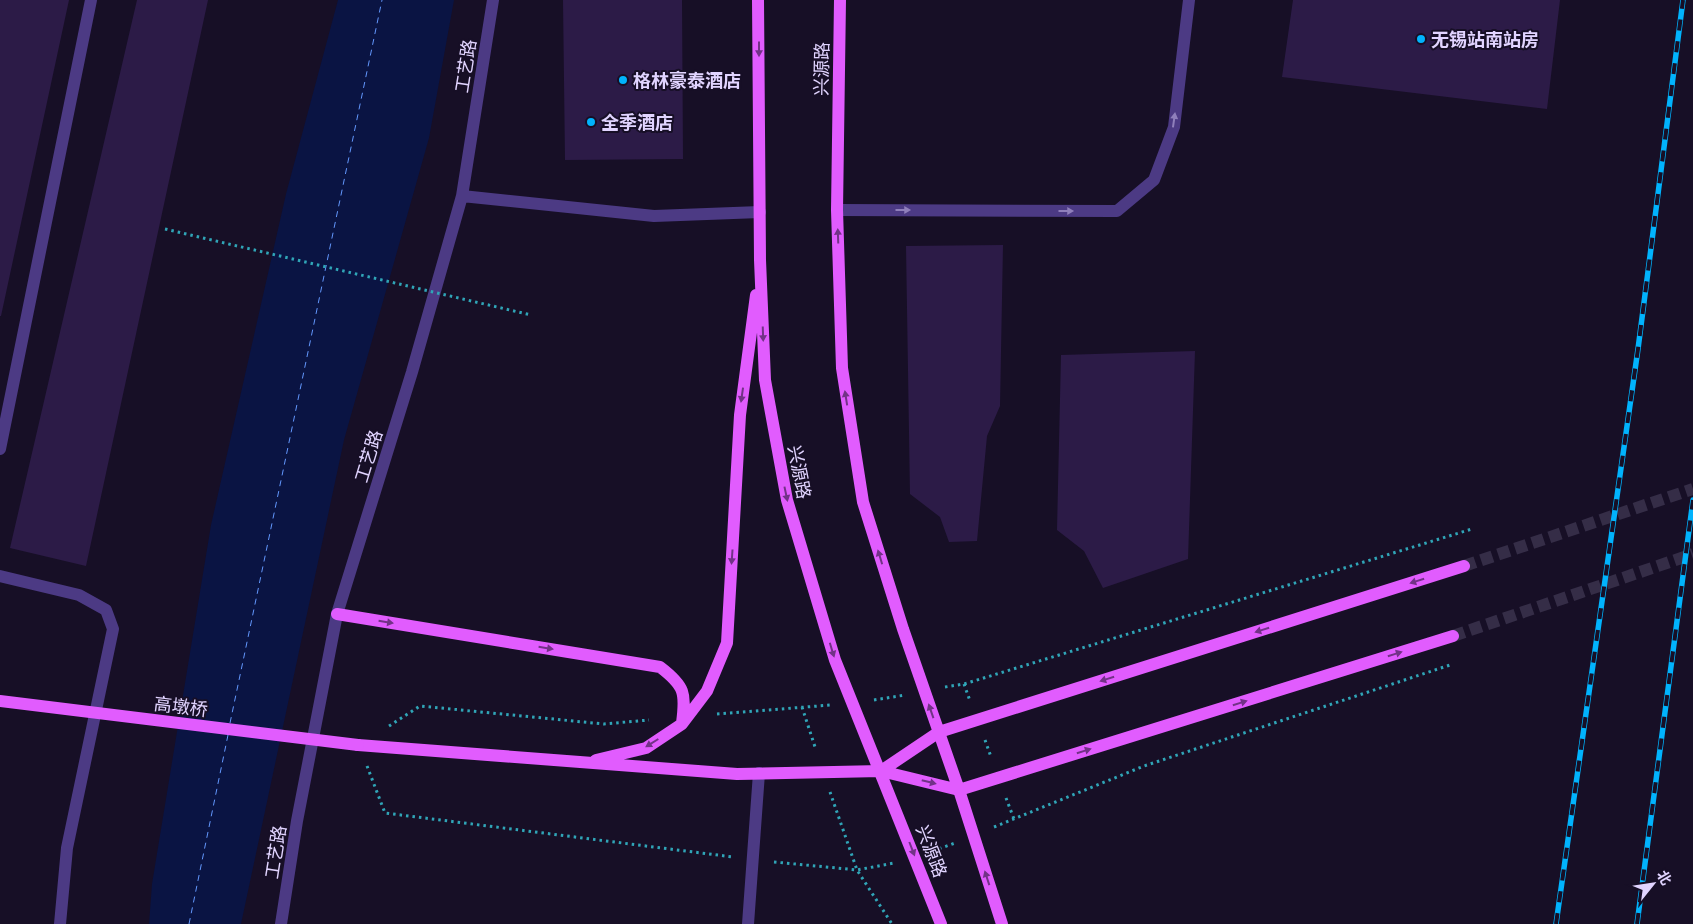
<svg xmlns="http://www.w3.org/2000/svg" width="1693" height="924" font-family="'Golos Text','Noto Sans SC',sans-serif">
<rect width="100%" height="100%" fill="#170f26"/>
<path fill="#0a1443" d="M338 0H454L429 138 344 440 241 924H149L152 884 211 525 286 194Z"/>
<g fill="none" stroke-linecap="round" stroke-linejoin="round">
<path stroke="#6398fe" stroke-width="1" stroke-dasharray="6 5" stroke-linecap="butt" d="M230 723 382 0
M189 924 228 735"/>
</g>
<path fill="#2c1b47" d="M0 0H69L1 316H0Z
M137 0H208L86 566 10 548Z
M563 0H682L683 159 565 160Z
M1293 0H1560L1547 109 1282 77Z
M1003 245 1000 406 987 436 977 541 949 542 940 517 910 494 906 246Z
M1195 351 1188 559 1103 588 1084 551 1057 530 1061 355Z"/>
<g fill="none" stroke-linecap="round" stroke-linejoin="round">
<path stroke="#352d47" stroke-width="12" stroke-dasharray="12 6" stroke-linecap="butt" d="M1464 566 1693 489
M1453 636 1693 554"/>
<path stroke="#30a5b7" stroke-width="3" stroke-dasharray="2.5 4" stroke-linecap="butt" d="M964 684 970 701
M945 687 964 684 1472 529
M874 700 905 695
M802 707 816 750
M717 714 831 705
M389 726 420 706 604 724 649 720
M985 740 991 757
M367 766 385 813 733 857
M830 792 857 870 892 924
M1006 798 1014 819
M994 827 1144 766 1450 665
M933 851 955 843
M774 862 857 870 894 863"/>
<path stroke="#4c3a84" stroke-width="12" d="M462 196 654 216 760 212
M837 210 1117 211 1154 180 1174 127 1189 0
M0 449 91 0
M0 576 79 595 106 610 113 629 67 848 60 924
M281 924 297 821 337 614 412 372 462 196 493 0
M748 924 759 773"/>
<path stroke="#e15cfe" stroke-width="12" d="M758 0 760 260 765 380 787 500 835 660 941 924
M840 0 837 210 842 368 863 502 903 629 959 790 1002 924
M337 614 660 667C685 686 686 693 682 723
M358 745 737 774 881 771 959 790 1453 636
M596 760 646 748 682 724 707 691 727 643 740 415 756 295
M881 771 939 732 1464 566"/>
<defs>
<path id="rail" d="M1556 924 1638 349 1683 0
M1637 924 1693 500"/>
</defs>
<use href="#rail" stroke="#01b3fd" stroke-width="5.5"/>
<use href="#rail" stroke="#170f26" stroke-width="4" stroke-dasharray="11" stroke-linecap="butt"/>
<path stroke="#30a5b7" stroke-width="3" stroke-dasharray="2.5 4" stroke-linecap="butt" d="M165 229 531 315"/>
<path stroke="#e15cfe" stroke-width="12" d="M0 701 358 745"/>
</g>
<defs><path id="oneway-solid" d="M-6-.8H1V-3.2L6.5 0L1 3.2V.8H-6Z" transform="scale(1.25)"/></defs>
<g fill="#723287">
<use href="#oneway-solid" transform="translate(759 49) rotate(90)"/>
<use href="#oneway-solid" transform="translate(838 236) rotate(-92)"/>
<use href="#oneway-solid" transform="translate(763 334) rotate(88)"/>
<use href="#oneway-solid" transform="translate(742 395) rotate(98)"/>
<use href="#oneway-solid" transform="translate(846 398) rotate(-99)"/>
<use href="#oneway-solid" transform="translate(786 494) rotate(78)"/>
<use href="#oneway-solid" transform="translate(732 557) rotate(94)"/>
<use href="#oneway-solid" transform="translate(880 557) rotate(-107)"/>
<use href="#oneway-solid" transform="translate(1417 581) rotate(162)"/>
<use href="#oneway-solid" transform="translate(386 622) rotate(9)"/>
<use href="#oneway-solid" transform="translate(1262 630) rotate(162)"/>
<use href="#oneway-solid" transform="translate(546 648) rotate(9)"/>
<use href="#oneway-solid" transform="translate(832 650) rotate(73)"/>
<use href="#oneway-solid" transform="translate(1395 654) rotate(-17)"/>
<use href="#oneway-solid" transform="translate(1107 679) rotate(162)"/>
<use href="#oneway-solid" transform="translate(1240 703) rotate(-17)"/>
<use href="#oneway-solid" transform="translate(931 711) rotate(-109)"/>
<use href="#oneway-solid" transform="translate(652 743) rotate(148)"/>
<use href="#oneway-solid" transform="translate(1084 751) rotate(-17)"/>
<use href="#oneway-solid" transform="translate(929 782) rotate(14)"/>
<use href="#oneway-solid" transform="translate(912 849) rotate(69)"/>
<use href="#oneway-solid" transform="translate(987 878) rotate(-108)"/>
</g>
<g fill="#8f7fbb">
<use href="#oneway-solid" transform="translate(1174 120) rotate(-82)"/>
<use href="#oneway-solid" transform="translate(903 210)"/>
<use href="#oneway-solid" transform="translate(1066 211)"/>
</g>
<g fill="#01b3fd" stroke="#170f26" stroke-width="2">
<circle cx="1421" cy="39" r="5"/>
<circle cx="623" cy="80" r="5"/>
<circle cx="591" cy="122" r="5"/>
</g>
<g text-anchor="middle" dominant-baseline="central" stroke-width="4" stroke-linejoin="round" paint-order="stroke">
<g font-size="18" font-weight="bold" fill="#e1d4ff" stroke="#170f26" text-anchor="start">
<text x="1431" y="39">无锡站南站房</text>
<text x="633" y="80">格林豪泰酒店</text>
<text x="601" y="122">全季酒店</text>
</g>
<g font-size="18" fill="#e1d4ff" stroke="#170f26">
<text transform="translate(465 66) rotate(-81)">工艺路</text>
<text transform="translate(821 69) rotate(-89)">兴源路</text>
<text transform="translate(368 456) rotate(-73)">工艺路</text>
<text transform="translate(800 472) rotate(79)">兴源路</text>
<text transform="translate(181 706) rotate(7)">高墩桥</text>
<text transform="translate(932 851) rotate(69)">兴源路</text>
<text transform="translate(275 852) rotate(-81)">工艺路</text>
</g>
</g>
<g transform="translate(1653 884) rotate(60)" stroke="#170f26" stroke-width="4" paint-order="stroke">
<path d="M0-4L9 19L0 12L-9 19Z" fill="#e1d4ff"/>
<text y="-8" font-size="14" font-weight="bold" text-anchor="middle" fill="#e1d4ff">北</text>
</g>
</svg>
